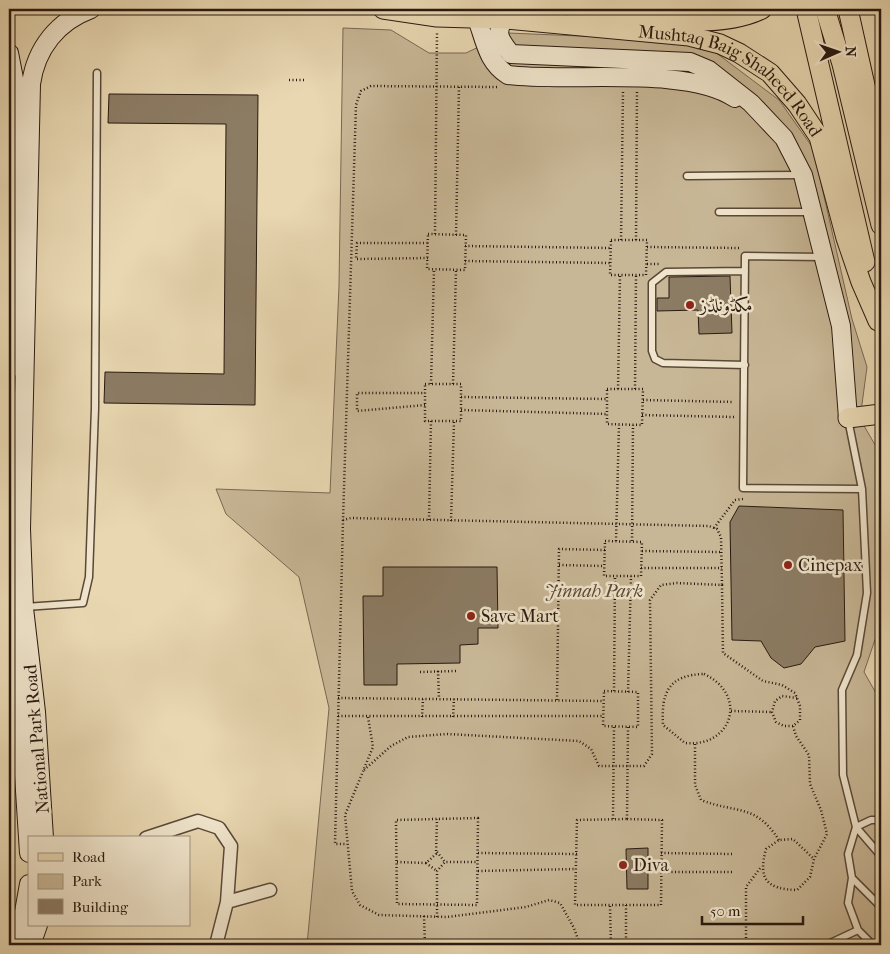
<svg xmlns="http://www.w3.org/2000/svg" width="890" height="954" font-family="'IM FELL French Canon',Amiri,serif">
<rect width="100%" height="100%" fill="#e8d7b1"/>
<filter id="stains"><feTurbulence type="fractalNoise" baseFrequency=".004" numOctaves="4"/><feColorMatrix values="0 0 0 0 .2 0 0 0 0 .09 0 0 0 0 .02 0 0 0 .5 -.17"/></filter>
<radialGradient id="worn" r=".72"><stop offset=".6" stop-color="#630" stop-opacity="0"/><stop offset="1" stop-color="#630" stop-opacity=".3"/></radialGradient>
<path fill="#c8b796" stroke="#786853" d="M343 28 391 30 429 53H466L508 33 675 40 711 49 779 100 813 148 852 319 867 367 860 419 881 455V622L864 672 881 702V945H307L329 708 299 577 226 514 216 489 330 493 339 286Z"/>
<path fill="#8c7c64" stroke="#291910" d="M109 94 258 95 255 405 104 403 105 372 224 374 226 124 108 123Z
M730 276 732 333 699 334 698 310 657 311V298H669V277Z
M739 506 843 510 845 641 815 647 801 664 784 668 771 658 761 641 732 640 730 522Z
M383 567H497L498 628H478V644L460 645V663L397 664V685H364L363 596H383Z
M648 848V889H627L626 849Z"/>
<g fill="none" stroke-linecap="round" stroke-linejoin="round">
<defs>
<path id="lane" d="M687 176 801 175
M719 212H811
M823 257 745 256 743 488 862 489
M745 365 663 363 655 359 652 351V283L666 272 745 271
M848 419 862 489 867 593 857 655 842 690 843 775 856 827 881 856
M25 607 83 603 89 577 95 408 97 73
M856 827 848 854 852 878 848 903 858 930 873 945
M856 827 871 820H881
M852 878 881 907
M826 945 858 930"/>
<path id="street" d="M146 838 198 821 219 828 231 846 227 902
M216 945 227 902 270 890"/>
<path id="secondary" d="M477 19C485 40 487 62 508 75 568 83 686 65 735 98
M505 19C493 33 502 42 511 54L690 62 709 70 751 103 784 138 803 175 841 326 848 418
M9 53 15 84 9 369
M9 594 11 635 20 713 29 853
M44 838 36 712 24 608 21 529 31 84C36 48 58 21 91 9
M15 945 22 923 29 884
M31 945 38 925"/>
<g id="primary">
<path id="s1" d="M383 9 437 17 505 19 689 36 720 44 739 53 770 73 797 104 819 137 846 238 861 282 878 321"/>
<path d="M574 9C630 13 711 34 762 9"/>
<path d="M806 9 865 262"/>
<path d="M825 9 842 64 881 225"/>
<path d="M848 9 881 157"/>
<path d="M848 418 881 414"/>
</g>
</defs>
<use href="#lane" stroke="#594838" stroke-width="9"/>
<use href="#street" stroke="#594838" stroke-width="15"/>
<use href="#secondary" stroke="#291910" stroke-width="20"/>
<use href="#primary" stroke="#291910" stroke-width="21"/>
<path stroke="#291910" stroke-width="2.5" stroke-dasharray="1 2.5" stroke-linecap="butt" d="M289 80H305
M497 87 371 86 361 91 356 105 343 520 351 518 709 526 717 529 721 537 722 585
M428 234 466 235 465 270 427 269Z
M435 234 437 33
M456 235 459 87
M611 240H647L646 275H610Z
M621 240 623 91
M636 240 637 91
M465 246 611 248
M647 247 739 248
M428 258 356 259 357 243H428
M465 261 611 263
M647 264H661
M425 384H461V421H425Z
M431 384 434 269
M453 384 456 270
M607 389H643L642 425 607 424Z
M618 389 620 275
M635 389 636 275
M461 397 607 399
M643 400 734 402
M425 405 357 411V393H425
M461 410 607 414
M642 415 734 417
M343 520 335 844H347
M429 520 431 421
M451 521 454 421
M714 528 735 500 743 499
M605 541 642 542 641 576H604Z
M616 541 619 425
M632 541 633 425
M642 551 721 552
M559 565 604 566
M641 568H722
M438 671 439 699
M420 672 456 671
M704 674C749 695 732 748 685 743L663 725C661 692 669 675 704 674Z
M604 691 638 692V727L603 726Z
M614 691 615 576
M628 692 631 576
M338 698 603 701
M557 700 559 549 605 550
M731 711 772 712
M338 716H603
M368 717 373 747 345 815 352 891 360 905 379 915 447 917 526 907 549 900 560 903 574 928 580 945
M422 717 423 699
M453 717 454 699
M793 726H784L776 722 772 712 775 701 782 696 797 698
M695 744V785L701 800C737 814 755 803 779 840
M364 770 391 746 408 737 447 734 579 741 591 749 599 766H644L652 754 650 600 661 585 677 583 722 585 723 653 763 681 782 685 795 693 800 706V720L793 726 796 736 809 755 810 784 821 810 827 834 814 859 810 877 797 890C766 889 758 879 766 849L779 840 793 839 814 859
M478 818 477 905 397 904 396 820Z
M613 819 614 726
M627 819 662 820 661 905H575L577 820Z
M627 819 628 727
M437 852 445 862
M478 853 577 854
M661 853 732 854
M397 862 426 863 436 854 437 819
M426 863 437 871
M478 871 576 869
M661 872H732
M626 905V945
M610 906 611 945
M424 916 425 945
M437 917V871L445 862H478
M746 945V887L761 867"/>
<use href="#lane" stroke="#f0e5cc" stroke-width="6"/>
<use href="#street" stroke="#f0e5cc" stroke-width="12"/>
<use href="#secondary" stroke="#f0e5cc" stroke-width="18"/>
<use href="#primary" stroke="#e8d7b1" stroke-width="19"/>
</g>
<g fill="#8f2418" stroke="#f0e5cc" stroke-width="2">
<circle cx="690" cy="305" r="5"/>
<circle cx="788" cy="565" r="5"/>
<circle cx="471" cy="616" r="5"/>
<circle cx="623" cy="865" r="5"/>
</g>
<g text-anchor="middle" dominant-baseline="central" stroke-width="5" stroke-linejoin="round" paint-order="stroke">
<g font-size="18" fill="#291910" stroke="#f0e5cc">
<text stroke="none"><textPath href="#s1" startOffset="366">Mushtaq Baig Shaheed Road</textPath></text>
<text transform="translate(37 739) rotate(-95)">National Park Road</text>
</g>
<g font-size="18" fill="#291910" stroke="#f0e5cc" text-anchor="start">
<text x="700" y="305">مکڈونلڈز</text>
<text x="798" y="565">Cinepax</text>
<text x="481" y="616">Save Mart</text>
<text x="633" y="865">Diva</text>
</g>
<g font-size="18" font-style="italic" fill="#594838" stroke="#f0e5cc">
<text x="594" y="591">Jinnah Park</text>
</g>
</g>
<rect width="890" height="954" fill="none" stroke="#e8d7b1" stroke-width="30"/>
<rect x="10" y="10" width="870" height="934" fill="none" stroke="#291910" stroke-width="2.5"/>
<rect x="15" y="15" width="860" height="924" fill="none" stroke="#291910"/>
<rect x="28" y="836" width="162" height="90" fill="#f0e5cc" stroke="#a09381"/>
<rect x="38" y="853" width="25" height="8" fill="#e8d7b1" stroke="#a09381"/>
<text x="72" y="862" font-size="15" fill="#291910">Road</text>
<rect x="38" y="874" width="25" height="15" fill="#c8b796" stroke="#a09381"/>
<text x="72" y="886" font-size="15" fill="#291910">Park</text>
<rect x="38" y="899" width="25" height="15" fill="#8c7c64" stroke="#a09381"/>
<text x="72" y="912" font-size="15" fill="#291910">Building</text>
<g transform="translate(838 52) rotate(88)" stroke="#f0e5cc" stroke-width="4" paint-order="stroke">
<path d="M0-4L9 19L0 12L-9 19Z" fill="#291910"/>
<text y="-8" font-size="14" font-weight="bold" text-anchor="middle" fill="#291910">N</text>
</g>
<path d="M702 916v8h101v-8" fill="none" stroke="#291910" stroke-width="2.5"/>
<text x="710" y="916" font-size="15" fill="#291910" stroke="#f0e5cc" stroke-width="4" paint-order="stroke">50 m</text>
<rect width="100%" height="100%" filter="url(#stains)"/>
<rect width="100%" height="100%" fill="url(#worn)"/>
</svg>
